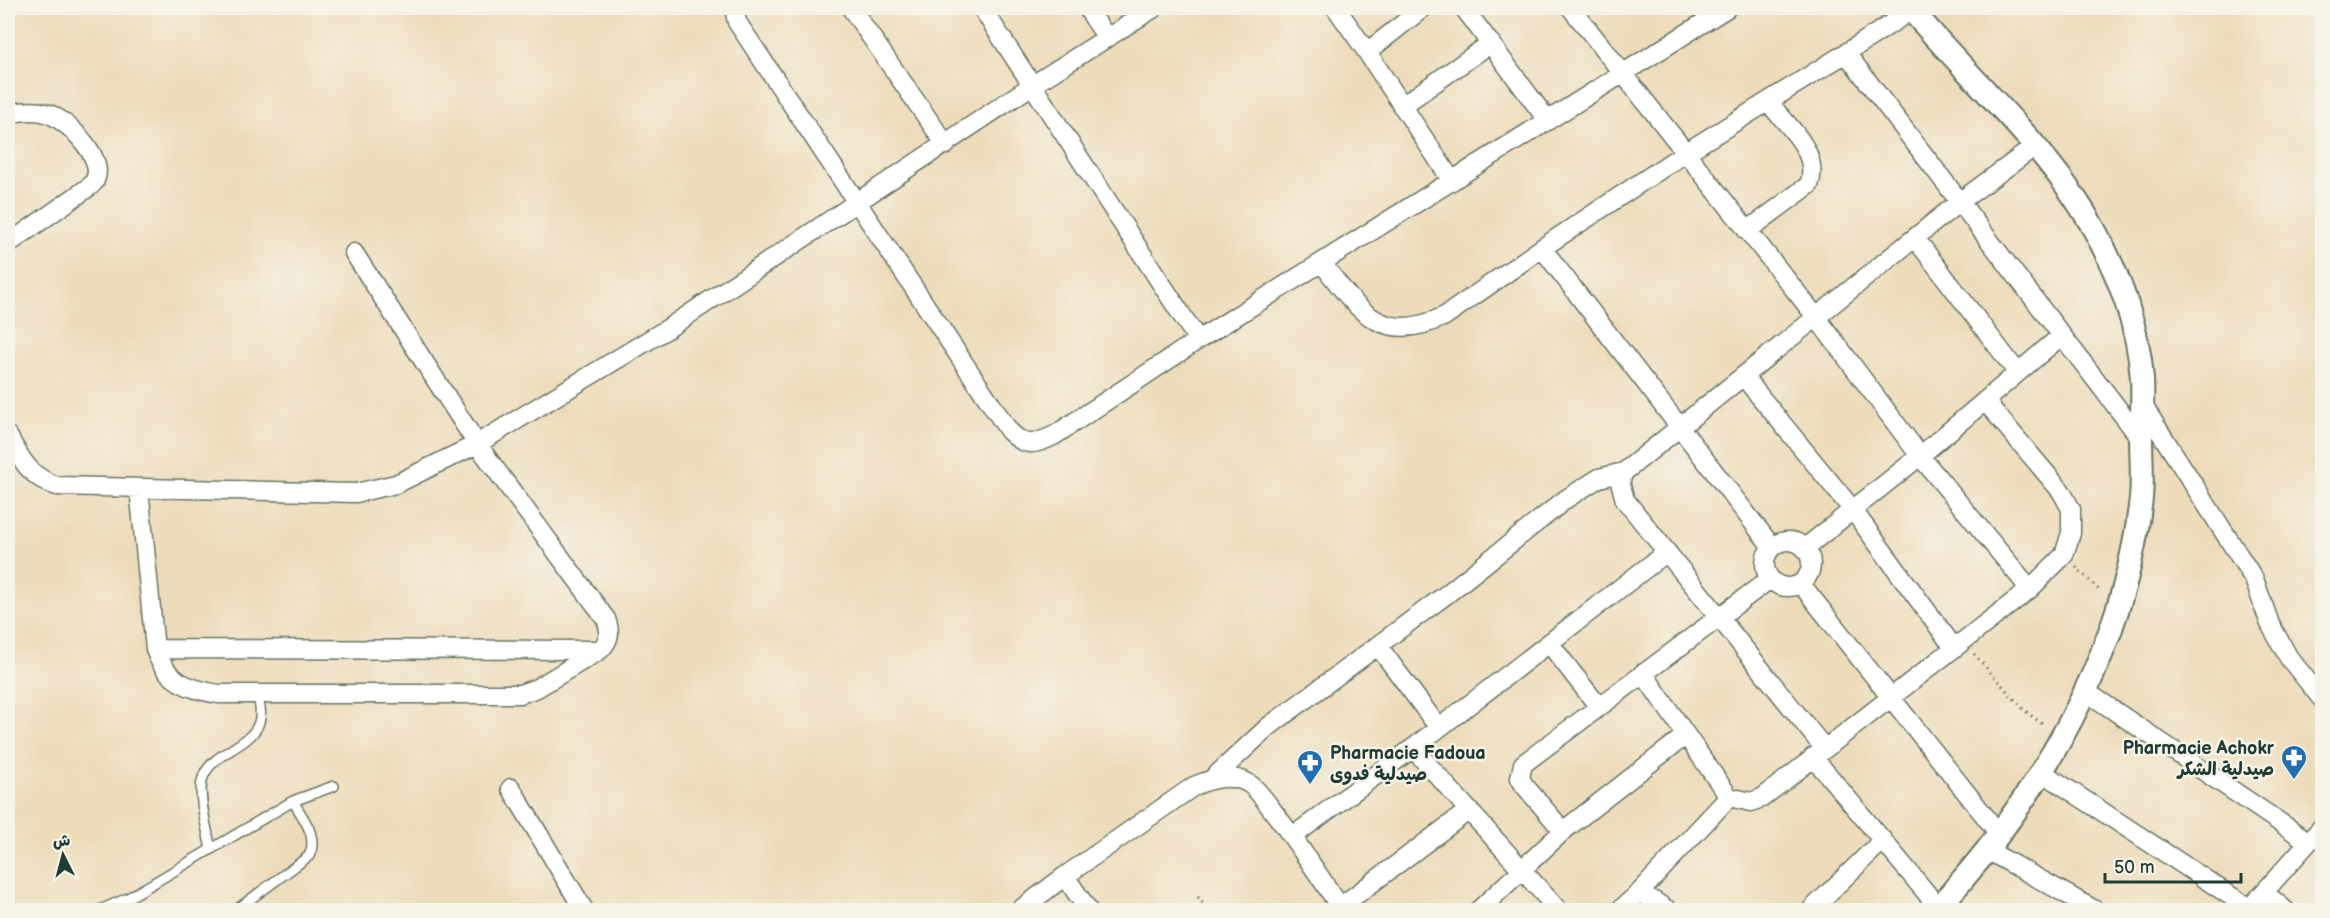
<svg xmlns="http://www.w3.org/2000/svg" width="2330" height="918" font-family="'Balsamiq Sans','Playpen Sans Arabic',sans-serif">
<rect width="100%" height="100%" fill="#f7f3e8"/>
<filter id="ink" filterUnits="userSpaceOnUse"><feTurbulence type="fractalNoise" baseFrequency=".0167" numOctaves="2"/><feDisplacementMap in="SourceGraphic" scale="12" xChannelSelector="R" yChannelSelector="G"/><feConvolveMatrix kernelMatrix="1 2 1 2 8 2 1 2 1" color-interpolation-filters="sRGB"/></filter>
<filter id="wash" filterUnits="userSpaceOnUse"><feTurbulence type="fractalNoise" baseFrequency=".008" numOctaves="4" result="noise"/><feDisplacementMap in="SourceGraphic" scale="24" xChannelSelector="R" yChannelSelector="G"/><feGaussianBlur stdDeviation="1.35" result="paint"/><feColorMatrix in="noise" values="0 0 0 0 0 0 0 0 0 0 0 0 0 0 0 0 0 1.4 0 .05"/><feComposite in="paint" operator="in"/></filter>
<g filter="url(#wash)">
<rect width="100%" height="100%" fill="#eddcba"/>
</g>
<g filter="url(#ink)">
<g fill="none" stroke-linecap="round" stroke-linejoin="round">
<defs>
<path id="service" d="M211 850C208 832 198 797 202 781 211 743 276 749 257 695
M100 910 128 898 293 801 334 786
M236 910 309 856C319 836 302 817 293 801"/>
<path id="minor" d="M734 8 737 22 1009 431C1026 448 1034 445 1055 435L1198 340 1727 8
M851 8 946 145
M982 8 1198 340
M1087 8 1107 38
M1336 8 1367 52 1423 8
M1464 8 1548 121
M1571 8 1817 318 1920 456 2030 589 1762 798 1751 802 1729 797 1643 673
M1912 10 1846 53 2141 439
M1367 52 1452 181
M1402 106 1491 43
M8 114C21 111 35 109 49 114 70 122 115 167 89 187L8 244
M1747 231 1809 185C1821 153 1787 125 1768 102
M1915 238 2017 372
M1322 263C1358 310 1381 346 1445 316L1542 248
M1744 377 1852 509 1954 648
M1985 401 2061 491 2071 509V533L2064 555 2030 589
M2142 404 2254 579 2270 624 2289 658 2322 699
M8 436C21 459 30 478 57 486L356 493 396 484 477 444 667 329 1031 86 1154 8
M139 488 155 649C166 681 187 689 219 694H520L537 688 600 650C610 640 611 632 606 619L477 444 354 253
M1765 564a23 23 0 1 1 46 0a23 23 0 1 1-46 0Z
M1772 547 1542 248 1685 153 1846 53
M1805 548 1920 456 2061 336
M1801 584 1999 834
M1549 643 1599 707
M1378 646 1439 728
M155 649 600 650
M2085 691 2309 842
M1413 748 1667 552
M1824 748 1625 500 1620 482 1624 472 1958 203 2034 147
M1813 757 1939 908
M2042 772 2249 908
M1212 779 1268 727 1447 594 1566 499 1599 478 1624 472
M511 788 584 910
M1563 831 1524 785 1520 778 1523 764 1770 579
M1293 836 1413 748 1558 910
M1987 850 2095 910
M1065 876 1088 910
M1640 892 1729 797
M2264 892 2285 910
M1340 907 1468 811
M1020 910 1065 876 1194 786C1210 779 1231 773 1248 783 1258 789 1266 802 1273 811 1298 843 1320 877 1342 910
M1479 910 1563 831 1686 735
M1620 910 1640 892 1668 910
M1811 910 1883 840
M2248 910 2322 827"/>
<path id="tertiary" d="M1910 8C1970 80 2050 148 2095 231 2119 275 2139 329 2142 379 2143 398 2142 417 2141 436 2141 457 2143 478 2141 498 2128 621 2072 736 1999 834 1980 861 1957 885 1937 910"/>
</defs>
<use href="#service" stroke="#677563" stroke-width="12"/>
<use href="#minor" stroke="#677563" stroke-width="21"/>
<use href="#tertiary" stroke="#677563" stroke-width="26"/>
<path stroke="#677563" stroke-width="3" stroke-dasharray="1.5 4.5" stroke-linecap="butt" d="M2076 567 2101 592
M1974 654 2024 710 2045 726
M1198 897 1208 910"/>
<use href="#service" stroke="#fff" stroke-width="9"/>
<use href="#minor" stroke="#fff" stroke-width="18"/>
<use href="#tertiary" stroke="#fff" stroke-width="22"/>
</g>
</g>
<defs>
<symbol id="pharmacy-pin" viewBox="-11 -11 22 30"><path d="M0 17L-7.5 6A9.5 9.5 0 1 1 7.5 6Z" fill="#1f6fb2" stroke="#f7f3e8"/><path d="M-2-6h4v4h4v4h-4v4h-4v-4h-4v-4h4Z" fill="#fff"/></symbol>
</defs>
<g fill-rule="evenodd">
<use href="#pharmacy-pin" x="2279" y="743" width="30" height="40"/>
<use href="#pharmacy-pin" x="1295" y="748" width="30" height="40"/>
</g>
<g text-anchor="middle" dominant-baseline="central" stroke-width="5" stroke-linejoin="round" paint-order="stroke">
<g font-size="18" font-weight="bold" fill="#1f3d34" stroke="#f7f3e8" text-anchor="end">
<text x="2274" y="748">Pharmacie Achokr<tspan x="2274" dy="21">صيدلية الشكر</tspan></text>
<text x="1330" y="753" text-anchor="start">Pharmacie Fadoua<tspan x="1330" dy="21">صيدلية فدوى</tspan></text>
</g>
</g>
<rect width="2330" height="918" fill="none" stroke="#f7f3e8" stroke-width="30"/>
<g transform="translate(63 855) rotate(354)" stroke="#f7f3e8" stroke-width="4.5" paint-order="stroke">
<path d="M0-4.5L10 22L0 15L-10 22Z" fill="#1f3d34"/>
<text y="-9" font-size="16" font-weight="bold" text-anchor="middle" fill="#1f3d34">ش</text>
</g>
<path d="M2105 873v9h136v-9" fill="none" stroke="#1f3d34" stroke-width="3"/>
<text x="2114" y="873" font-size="18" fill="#1f3d34" stroke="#f7f3e8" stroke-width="4.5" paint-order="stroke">50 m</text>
</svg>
